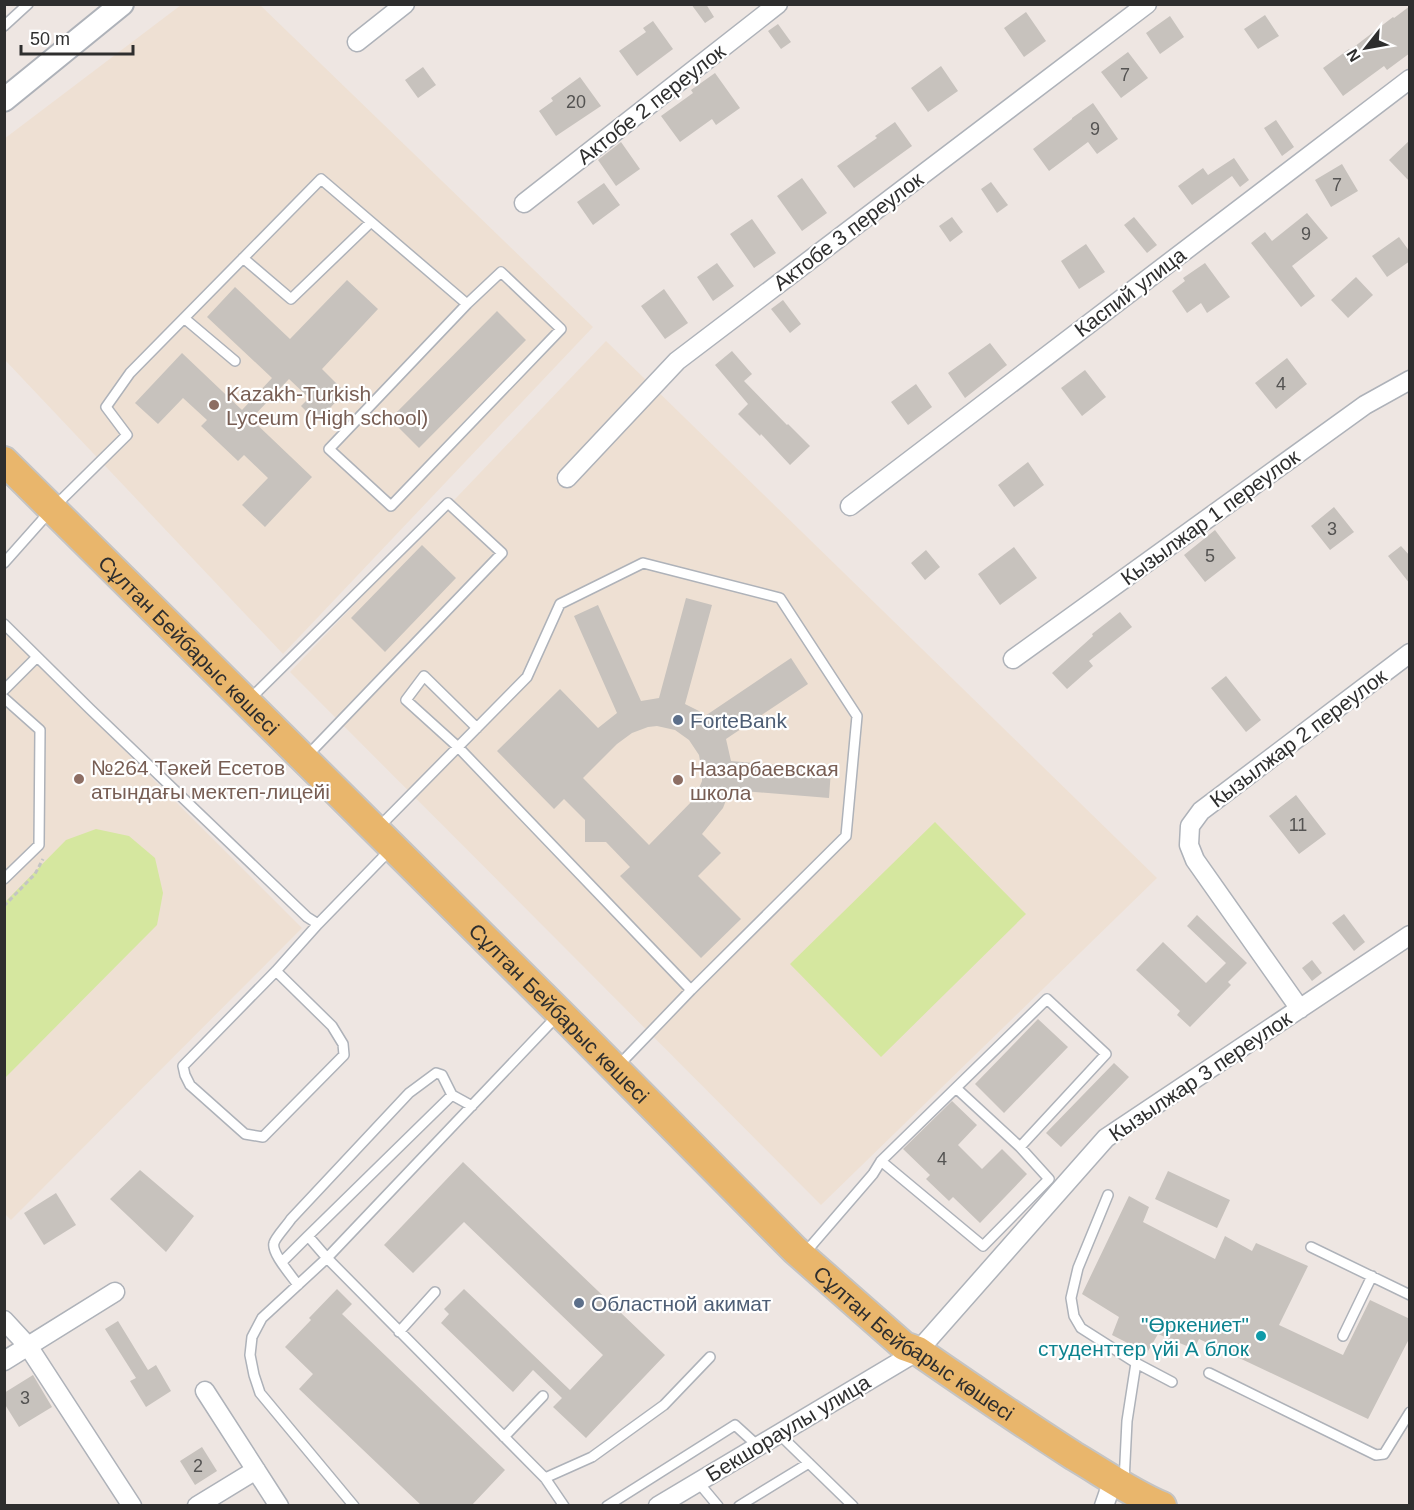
<svg xmlns="http://www.w3.org/2000/svg" width="1414" height="1510" font-family="Helvetica,sans-serif">
<rect width="100%" height="100%" fill="#eee6e2"/>
<path fill="#eee0d3" d="M181 5H260L593 327 283 654 5 360 4 139Z
M606 341 1157 878 821 1205 290 672Z
M4 630 302 928 11 1220 4 1213Z"/>
<path fill="#d5e79f" d="M935 822 1026 914 881 1057 790 964Z
M96 829 129 836 155 858 163 893 157 925 5 1078V902L66 840Z"/>
<path fill="#c7c2bd" fill-rule="evenodd" d="M691 4H706L714 17 705 23Z
M1410 6V53L1387 70 1384 66 1343 96 1323 68 1349 49 1350 50 1393 17 1394 18Z
M1026 12 1046 41 1024 57 1004 28Z
M1265 15 1279 36 1258 49 1244 29Z
M1170 16 1184 37 1160 54 1146 33Z
M653 21 673 49 637 76 619 51 646 32 643 28Z
M778 24 791 42 781 49 768 31Z
M1128 52 1148 78 1121 98 1101 72Z
M941 66 958 91 928 112 911 88Z
M423 67 436 85 418 98 405 80Z
M715 73 740 108 716 125 712 119 680 142 661 116 693 93 691 90Z
M580 77 601 106 556 136 539 111 553 101 551 98Z
M1093 103 1118 139 1097 154 1088 142 1049 171 1033 149 1072 119V118Z
M1276 120 1294 147 1282 156 1264 128Z
M895 122 912 146 854 188 837 166 877 138 875 136Z
M1410 140V182L1389 160Z
M621 142 640 169 616 186 598 160Z
M1234 158 1249 180 1240 187 1232 176 1192 205 1178 186 1203 168 1208 175Z
M1342 164 1358 191 1331 207 1315 180Z
M802 178 827 213 802 231 777 196Z
M991 182 1008 205 997 213 981 189Z
M604 183 620 205 593 225 577 202Z
M1307 213 1328 238 1292 266 1315 296 1301 307 1251 243 1265 232 1272 241Z
M952 217 963 232 950 242 939 226Z
M1134 217 1157 245 1147 253 1124 225Z
M752 219 776 253 754 268 730 234Z
M1399 237 1410 252V261L1387 277 1372 256Z
M1086 244 1105 272 1079 289 1061 261Z
M717 263 734 286 713 301 697 277Z
M1205 263 1230 297 1207 313 1201 303 1187 313 1172 291 1185 281 1183 278Z
M1356 277 1373 295 1348 318 1331 300Z
M347 280 378 309 322 369 345 392 317 422 301 406 309 398 289 379 251 419 312 477 265 527 242 505 268 478 244 455 238 461 201 426 207 420 183 398 158 424 135 403 182 353 242 410 272 378 207 317 235 287 290 339Z
M664 289 688 323 665 339 641 306Z
M783 300 801 324 790 333 771 309Z
M497 311 526 340 419 448 390 419Z
M990 343 1007 365 965 398 948 373Z
M732 351 752 374 744 381 787 425 788 424 810 446 790 465 761 434 760 436 738 414 748 404 715 365Z
M1287 358 1307 384 1276 409 1255 383Z
M1085 370 1106 397 1082 416 1061 388Z
M916 384 932 407 908 425 891 402Z
M1028 462 1044 485 1014 507 998 485Z
M1334 507 1354 532 1330 550 1311 526Z
M1215 530 1236 558 1205 582 1184 555Z
M422 545 456 578 385 652 351 618Z
M1401 546 1410 556V584L1388 556Z
M1014 547 1037 578 1000 605 978 574Z
M926 550 940 567 925 580 911 563Z
M686 598 712 605 685 704 699 711 705 716 791 658 808 684 726 739 731 761 831 770 829 798 730 790 723 808 702 834 721 853 698 876 741 919 701 958 620 876 630 867 606 842H585V820L564 799 554 809 497 751 560 689 598 728 617 713 574 616 598 605 641 701 659 698ZM657 726 675 730 689 740 699 755 702 772V781L695 798 649 845 583 778 617 744 632 733 648 727Z
M1120 612 1132 627 1089 661 1093 666 1067 689 1052 673 1093 636 1092 634Z
M1226 676 1261 720 1246 732 1211 688Z
M1296 795 1326 834 1299 854 1269 816Z
M1344 914 1365 942 1354 951 1332 923Z
M1197 915 1247 963 1228 982 1231 985 1190 1027 1177 1015 1180 1011 1136 970 1163 942 1206 983 1226 963 1187 926Z
M1312 960 1322 973 1312 981 1302 968Z
M1038 1019 1068 1047 1004 1113 975 1084Z
M1114 1063 1129 1077 1061 1147 1046 1133Z
M952 1101 977 1125 958 1145 982 1169 1002 1149 1027 1174 980 1223 953 1197 949 1201 926 1179 930 1175 903 1149Z
M463 1162 665 1355 586 1438 553 1407 562 1398 533 1370 513 1392 441 1323 449 1314 444 1309 464 1289 570 1390 603 1355 464 1222 413 1273 384 1245Z
M140 1170 194 1216 166 1252 110 1199Z
M1168 1171 1230 1200 1217 1228 1155 1199Z
M56 1193 76 1225 44 1245 24 1213Z
M1129 1196 1149 1207 1143 1222 1215 1259 1225 1236 1252 1251 1256 1243 1308 1266 1279 1325 1343 1355 1370 1300 1410 1319V1337L1368 1419 1199 1339 1194 1349 1158 1334 1147 1353 1112 1335 1119 1317 1082 1294Z
M337 1289 352 1304 342 1314 505 1470 471 1506H422L299 1389 313 1374 285 1347 311 1320 309 1318Z
M118 1321 148 1370 156 1365 171 1391 146 1407 130 1381 136 1378 105 1329Z
M33 1375 52 1407 19 1427 4 1403V1393Z
M202 1447 217 1471 195 1485 180 1461Z"/>
<g fill="none" stroke-linecap="round" stroke-linejoin="round">
<defs>
<path id="service" d="M4 26 28 4
M243 258 291 299 371 222
M501 272 561 329 391 506 329 449 467 304Z
M184 318 235 361
M4 563 52 509 127 435 106 407 130 373 321 179 467 304
M4 624 90 709 307 917 318 924 390 850
M4 690 37 657
M4 698 40 730 39 845 4 879
M250 699 448 503 502 553 307 756
M379 827 527 677 560 604 643 563 780 598 857 716 846 836 691 990 458 747 406 700 424 676 477 728
M276 971 332 1026 343 1044 344 1055 263 1137 245 1134 190 1085 185 1075 183 1066 276 971 318 924
M618 1066 691 990
M956 1088 1020 1147
M472 1106 452 1095 308 1236 327 1258 545 1478 564 1506
M1108 1195 1078 1268 1071 1298 1074 1316 1081 1328 1136 1363 1127 1421 1124 1482
M1311 1247 1410 1295
M804 1254 873 1174 881 1161 1047 999 1106 1054 1020 1147 1049 1179 983 1246 881 1161
M282 1262 308 1236
M298 1285C292 1276 271 1253 274 1243 275 1238 288 1224 291 1219L409 1093 436 1073 442 1075 452 1095
M399 1332 435 1292
M1343 1336 1372 1276
M1136 1363 1172 1382
M1209 1373 1376 1455 1384 1454 1410 1412
M779 1434 853 1506
M504 1437 543 1396
M545 1478 592 1457 664 1405 710 1357
M698 1482 718 1506
M354 1506 260 1393 254 1375 250 1355 252 1337 262 1318 327 1258 558 1015
M607 1506 735 1425 758 1446
M739 1506 809 1463"/>
<path id="minor" d="M357 42 405 4
M524 203 778 4
M567 478 677 361 1147 4
M850 506 1410 79
M1013 659 1365 405 1410 380
M1300 1009 1195 860 1189 845 1190 826 1201 811 1410 653
M4 1320 28 1346 132 1506
M4 1361 115 1292
M205 1391 279 1506
M197 1506 256 1470
M658 1506 918 1351 1106 1138 1410 935
M1104 1506 1113 1480"/>
<path id="tertiary" d="M4 100 122 4"/>
<g id="primary">
<path id="s1" d="M4 461 560 1013 795 1250 904 1346 918 1351C970 1387 1021 1422 1074 1456 1103 1473 1131 1493 1162 1506"/>
</g>
</defs>
<use href="#service" stroke="#aeb2b9" stroke-width="12"/>
<use href="#minor" stroke="#aeb2b9" stroke-width="21"/>
<use href="#tertiary" stroke="#aeb2b9" stroke-width="26"/>
<use href="#primary" stroke="#c4c4c4" stroke-width="32"/>
<path stroke="#c4c4c4" stroke-width="3" stroke-dasharray="4.5 3" stroke-linecap="butt" d="M4 906 35 874 43 859"/>
<use href="#service" stroke="#fff" stroke-width="9"/>
<use href="#minor" stroke="#fff" stroke-width="18"/>
<use href="#tertiary" stroke="#fff" stroke-width="22"/>
<use href="#primary" stroke="#e9b66c" stroke-width="28"/>
</g>
<g fill="#8d6e63" stroke="#fff" stroke-width="2">
<circle cx="214" cy="405" r="6"/>
<circle cx="79" cy="779" r="6"/>
<circle cx="678" cy="780" r="6"/>
</g>
<g fill="#5c6f8a" stroke="#fff" stroke-width="2">
<circle cx="678" cy="720" r="6"/>
<circle cx="579" cy="1303" r="6"/>
</g>
<circle fill="#0f9aa8" stroke="#fff" stroke-width="2" cx="1261" cy="1336" r="6"/>
<g text-anchor="middle" dominant-baseline="central" stroke-width="4.5" stroke-linejoin="round" paint-order="stroke">
<g font-size="18" fill="#545352">
<text x="1125" y="75">7</text>
<text x="576" y="102">20</text>
<text x="1095" y="129">9</text>
<text x="1337" y="185">7</text>
<text x="1306" y="234">9</text>
<text x="1281" y="384">4</text>
<text x="1332" y="529">3</text>
<text x="1210" y="556">5</text>
<text x="1298" y="825">11</text>
<text x="942" y="1159">4</text>
<text x="25" y="1398">3</text>
<text x="198" y="1466">2</text>
</g>
<g font-size="21" fill="#2e2e2e" stroke="#fff">
<text transform="translate(651 104) rotate(-38)">Актобе 2 переулок</text>
<text transform="translate(848 231) rotate(-37)">Актобе 3 переулок</text>
<text transform="translate(1130 292) rotate(-37)">Каспий улица</text>
<text transform="translate(1210 517) rotate(-36)">Кызылжар 1 переулок</text>
<text stroke="none"><textPath href="#s1" startOffset="261">Сұлтан Бейбарыс көшесі</textPath></text>
<text transform="translate(1298 738) rotate(-37)">Кызылжар 2 переулок</text>
<text stroke="none"><textPath href="#s1" startOffset="783">Сұлтан Бейбарыс көшесі</textPath></text>
<text transform="translate(1200 1076) rotate(-34)">Кызылжар 3 переулок</text>
<text stroke="none"><textPath href="#s1" startOffset="1269">Сұлтан Бейбарыс көшесі</textPath></text>
<text transform="translate(788 1428) rotate(-31)">Бекшораулы улица</text>
</g>
<g font-size="21" fill="#785e54" stroke="#fff" text-anchor="start">
<text x="226" y="393">Kazakh-Turkish<tspan x="226" dy="24">Lyceum (High school)</tspan></text>
<text x="91" y="767">№264 Тәкей Есетов<tspan x="91" dy="24">атындағы мектеп-лицейі</tspan></text>
<text x="690" y="768">Назарбаевская<tspan x="690" dy="24">школа</tspan></text>
</g>
<g font-size="21" fill="#4e5e75" stroke="#fff" text-anchor="start">
<text x="690" y="720">ForteBank</text>
<text x="591" y="1303">Областной акимат</text>
</g>
<g font-size="21" fill="#0d838f" stroke="#fff" text-anchor="end">
<text x="1249" y="1324">"Өркениет"<tspan x="1249" dy="24">студенттер үйі А блок</tspan></text>
</g>
</g>
<rect width="1414" height="1510" fill="none" stroke="#2e2e2e" stroke-width="12"/>
<g transform="translate(1366 48) rotate(239)" stroke="#ffffff" stroke-width="4.5" paint-order="stroke">
<path d="M0-4.5L10 22L0 15L-10 22Z" fill="#2e2e2e"/>
<text y="-9" font-size="16" font-weight="bold" text-anchor="middle" fill="#2e2e2e">N</text>
</g>
<path d="M21 45v9h112v-9" fill="none" stroke="#2e2e2e" stroke-width="3"/>
<text x="30" y="45" font-size="18" fill="#2e2e2e" stroke="#ffffff" stroke-width="4.5" paint-order="stroke">50 m</text>
</svg>
